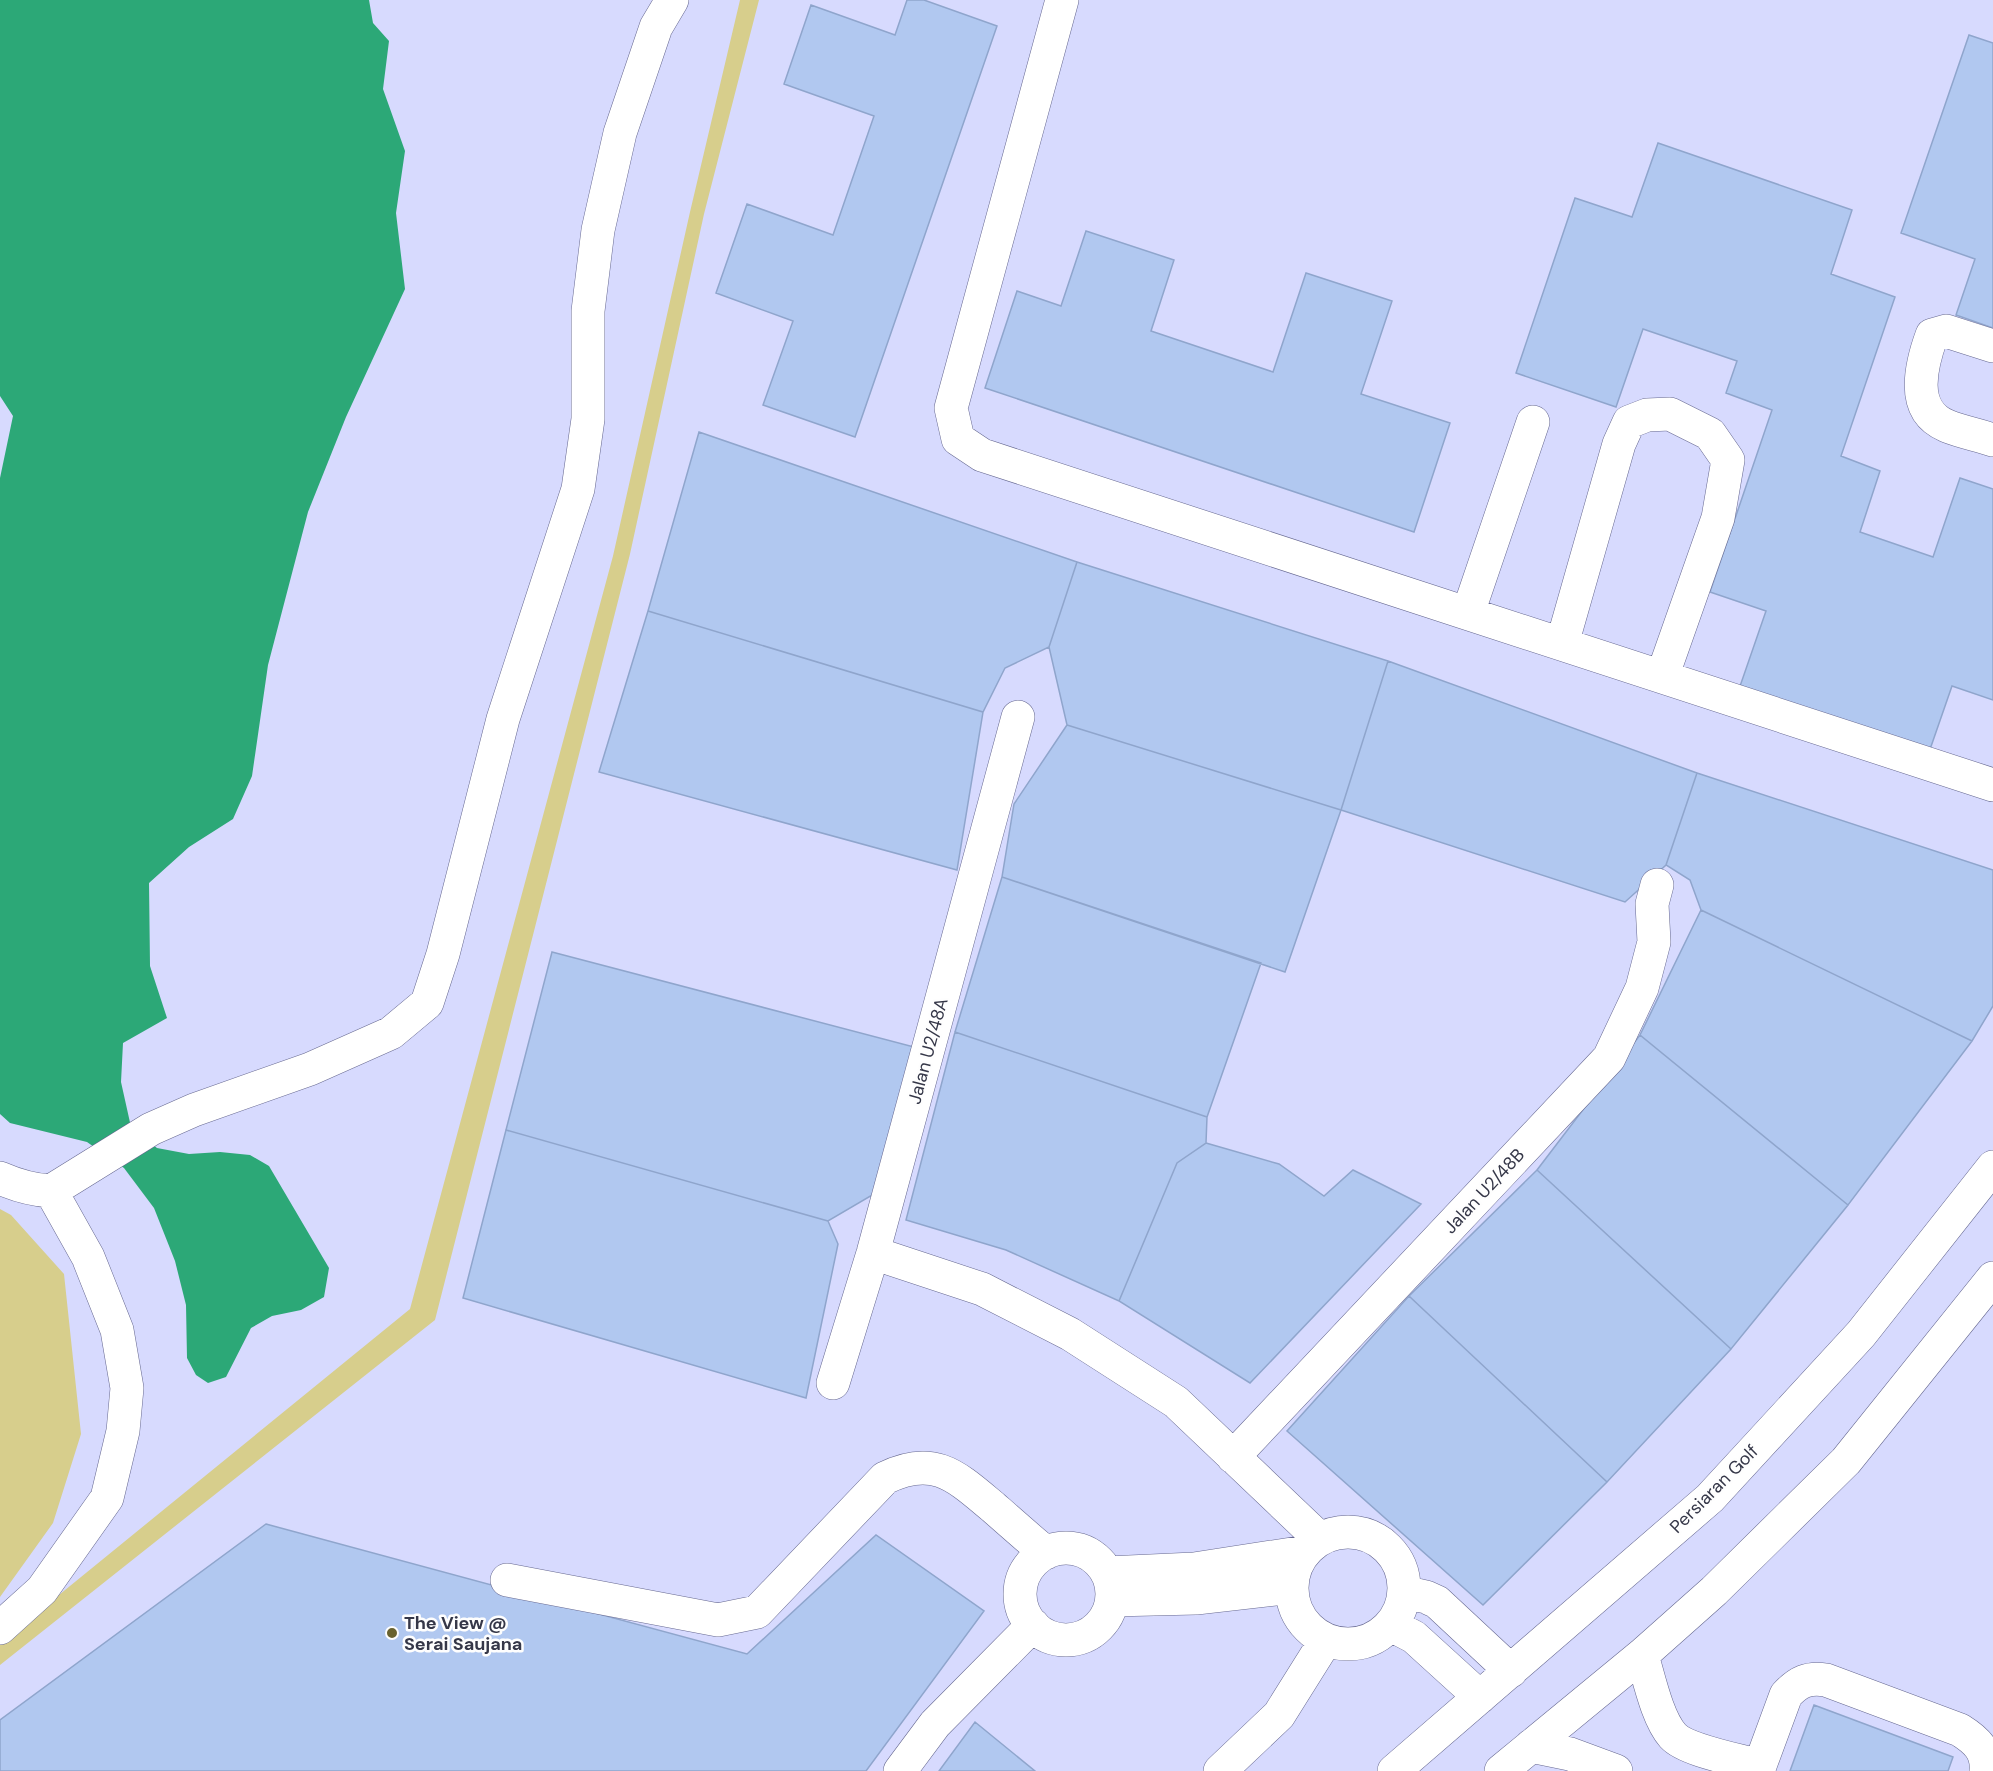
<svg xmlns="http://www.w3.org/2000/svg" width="1993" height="1771" font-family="'DM Sans',sans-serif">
<rect width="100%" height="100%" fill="#d7dafe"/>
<path fill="#d7ce8c" d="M740 0H759L704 214 630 554 435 1320 0 1665V1643L410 1309 613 556 690 212Z
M0 1209 11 1215 64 1274 81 1434 53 1523 0 1597Z"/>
<path fill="#2ca877" d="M0 0H369L373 23 389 41 383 89 405 151 396 213 405 289 346 417 308 512 268 665 252 776 233 819 189 847 149 883 150 966 167 1018 123 1043 121 1082 131 1127 157 1148 189 1154 220 1152 250 1155 269 1166 329 1268 324 1297 301 1310 272 1316 251 1328 226 1377 208 1383 196 1375 187 1358 186 1305 175 1261 154 1208 124 1168 87 1142 10 1123 0 1114V478L13 416 0 396Z"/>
<path fill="#b1c8f0" stroke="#8fa5cc" stroke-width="1.5" d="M907 0H924L997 26 855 437 763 405 793 321 716 293 747 204 833 235 874 116 784 84 811 5 895 35Z
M1969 35 1993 43V328L1956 315 1975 259 1901 233Z
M1658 143 1852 210 1831 274 1895 297 1841 456 1880 471 1860 532 1933 557 1960 478 1993 489V700L1952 686 1927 758 1738 692 1766 611 1710 592 1772 410 1726 393 1737 361 1643 329 1616 407 1516 373 1575 198 1632 217Z
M1086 231 1174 260 1151 331 1273 372 1306 273 1392 301 1361 394 1450 423 1414 532 985 388 1017 291 1061 306Z
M699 432 1077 562 1049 647 1005 668 983 712 648 611Z
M1077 562 1388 661 1341 810 1067 725 1049 647Z
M648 611 983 712 957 870 599 772Z
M1388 661 1697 773 1666 865 1625 902 1341 810Z
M1067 725 1341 810 1285 972 1002 877 1014 804Z
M1697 773 1993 870V1006L1972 1041 1701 910 1690 880 1666 865Z
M1002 877 1261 963 1207 1117 955 1032Z
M1701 910 1972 1041 1848 1205 1640 1035Z
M552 952 914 1047 874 1194 828 1221 506 1130Z
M955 1032 1207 1117 1206 1143 1177 1163 1119 1301 1006 1250 906 1220Z
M1640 1035 1848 1205 1731 1349 1537 1170Z
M506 1130 828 1221 838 1244 806 1398 463 1298Z
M1206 1143 1279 1164 1324 1196 1353 1170 1421 1204 1250 1383 1119 1301 1177 1163Z
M1537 1170 1731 1349 1607 1482 1409 1296Z
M1409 1296 1607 1482 1483 1605 1287 1431Z
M266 1524 747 1654 876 1535 984 1611 866 1771H0V1720Z
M1814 1705 1953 1757 1948 1771H1790Z
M975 1722 1035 1771H939Z"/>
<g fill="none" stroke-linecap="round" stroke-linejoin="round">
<defs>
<path id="minor" d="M1062 0 951 408 958 439 982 455 1993 785
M1993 346 1946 331 1932 335C1921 365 1909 410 1947 426 1962 432 1978 435 1993 440
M1468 613 1533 422
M1562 644 1619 444 1629 422 1647 415 1670 414 1710 434 1728 460 1718 518 1662 677
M0 1178C16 1185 33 1190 51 1191L151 1129 194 1110 310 1069 391 1033 427 1003 443 954 503 719 578 489 588 419V311L598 230 620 133 656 27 672 0
M873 1253 982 1289 1070 1334 1176 1402 1320 1539
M833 1383 873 1253 1018 717
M1233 1457 1609 1058 1642 988 1654 942 1652 904 1657 885
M1292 1588a56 56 0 1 1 112 0a56 56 0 1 1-112 0Z
M1020 1594a46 46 0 1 1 92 0a46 46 0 1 1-92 0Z
M1107 1573 1194 1569 1305 1552
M507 1580 718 1620 757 1612 885 1478C934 1454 956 1476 993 1507 1010 1522 1028 1538 1046 1553
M1404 1592 1426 1597 1437 1602 1511 1671
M1112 1600 1196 1598 1292 1587
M1391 1625 1414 1637 1480 1697
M0 1628 42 1590 107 1498 123 1431 127 1388 117 1330 88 1257 51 1191
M1642 1655C1649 1678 1657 1718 1673 1736 1687 1751 1740 1760 1760 1766
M1531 1746 1570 1754 1616 1771
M900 1771 935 1724 1033 1625
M1220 1771 1279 1715 1326 1640
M1394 1771 1710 1498 1861 1334 1993 1167
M1501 1771 1642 1655 1714 1591 1846 1461 1993 1278
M1758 1771 1786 1695C1798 1682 1808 1677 1826 1680L1960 1730C1976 1740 1988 1751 1986 1771"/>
</defs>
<use href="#minor" stroke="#676991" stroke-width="34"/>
<use href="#minor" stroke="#fff" stroke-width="33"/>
</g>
<circle fill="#69622f" stroke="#fefefe" stroke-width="2" cx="392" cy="1633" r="6"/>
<g text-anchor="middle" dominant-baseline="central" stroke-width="5" stroke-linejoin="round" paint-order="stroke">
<g font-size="18" fill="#353748" stroke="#fefefe">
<text transform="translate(928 1051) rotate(-75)">Jalan U2/48A</text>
<text transform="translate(1484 1191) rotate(-47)">Jalan U2/48B</text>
<text transform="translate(1714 1489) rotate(-45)">Persiaran Golf</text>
</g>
<g font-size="18" font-weight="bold" fill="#353748" stroke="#fefefe" text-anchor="start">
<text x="404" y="1623">The View @<tspan x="404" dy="21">Serai Saujana</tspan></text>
</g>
</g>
</svg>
